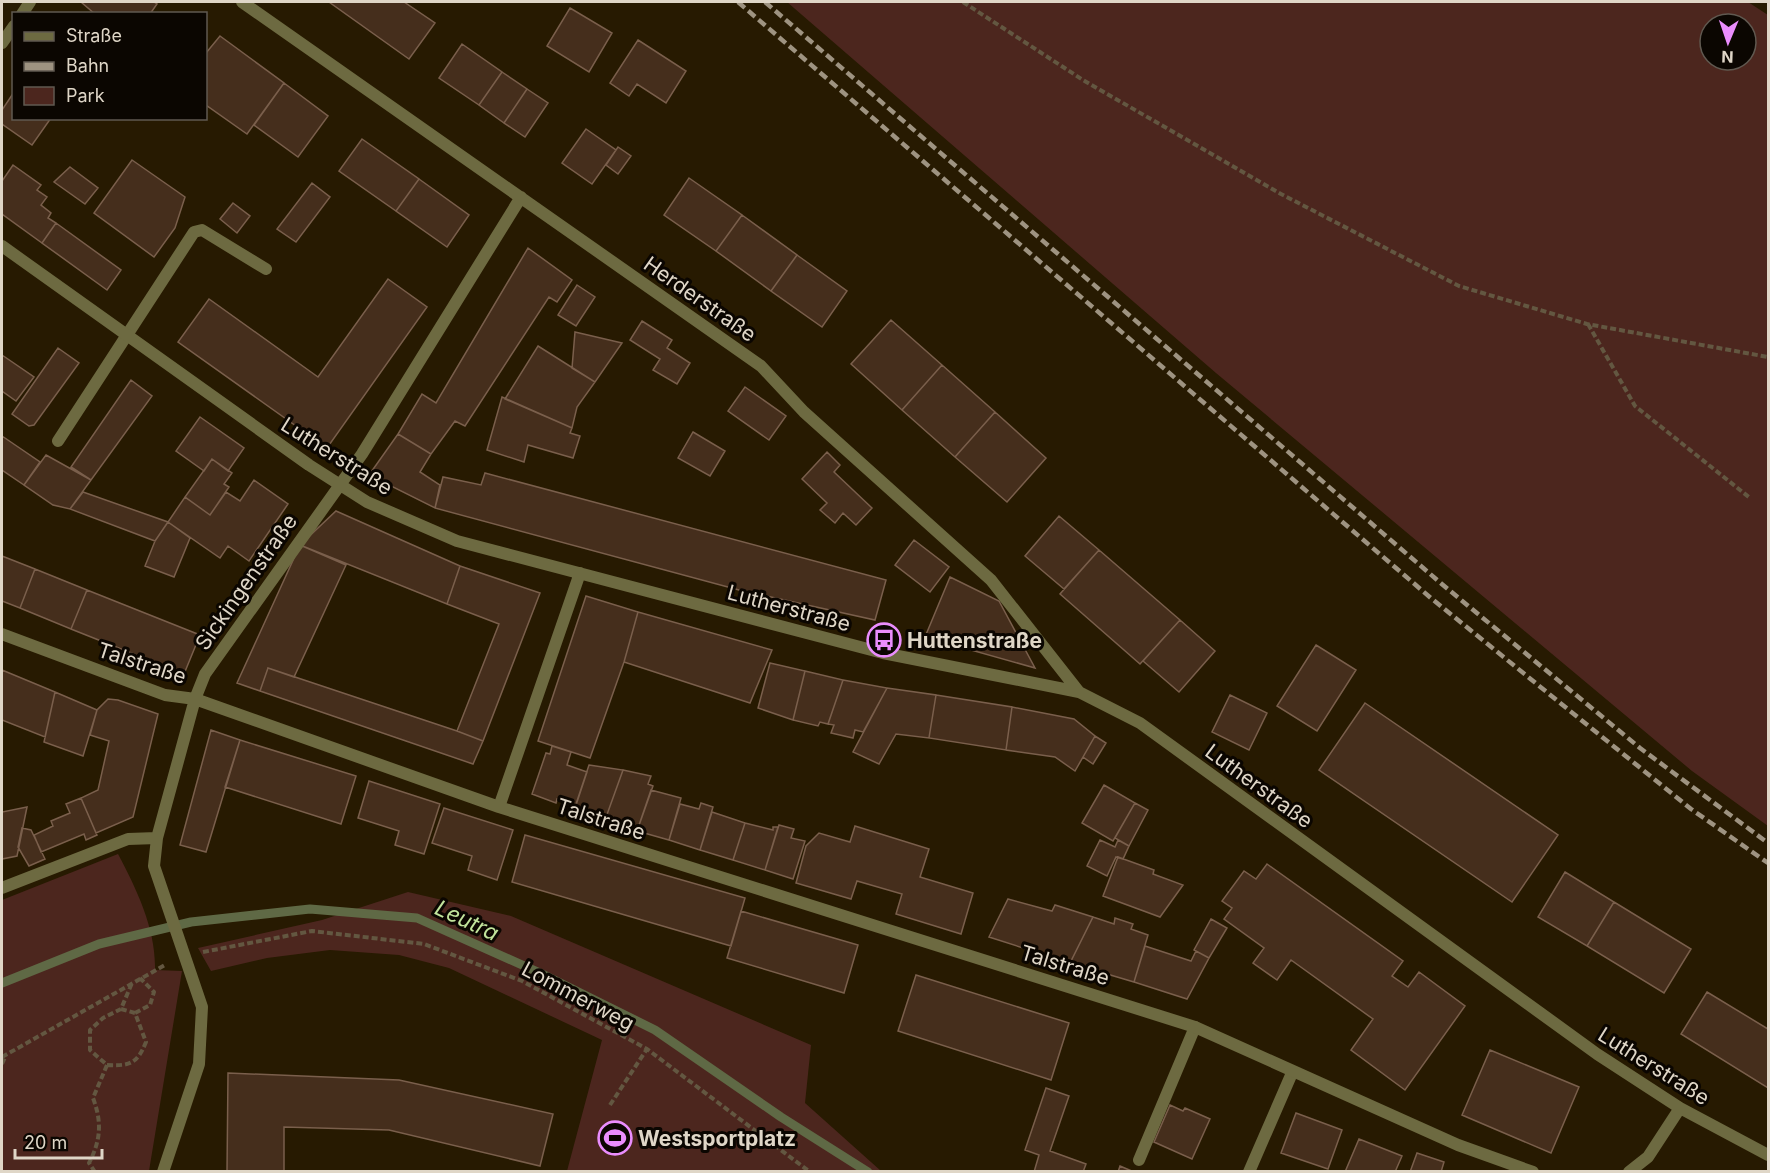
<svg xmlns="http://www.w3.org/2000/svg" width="1770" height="1173" font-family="Inter,sans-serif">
<rect width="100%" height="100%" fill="#271a01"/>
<path fill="#4c261e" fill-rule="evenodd" d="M787 2H1748L1768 15V826L1692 771 1216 373ZM1710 24H1746V60H1710Z
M118 854C137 890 156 929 155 970L182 971 149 1171H2V900Z
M408 892 511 916 811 1045 805 1103 881 1171H567L602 1040 449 968 399 955 330 950 267 958 211 971 198 948 322 920Z"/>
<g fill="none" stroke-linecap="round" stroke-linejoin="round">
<path stroke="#5f6945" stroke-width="9" d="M2 983 99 944 191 922 310 909 417 918 540 973 655 1030 781 1117 868 1172"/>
</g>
<path fill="#452e1c" stroke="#7a5f4c" stroke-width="1.5" d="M81 2H154L157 4 150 14H95Z
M329 2H404L435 23 409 59Z
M570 8 612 33 589 72 547 46Z
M220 36 284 83 247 134 206 105V53Z
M638 40 686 71 666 103 637 84 629 96 610 83Z
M462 44 502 72 479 105 439 78Z
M502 72 527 89 504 123 479 105Z
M284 83 328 116 298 157 254 125Z
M527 89 548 103 525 137 504 123Z
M14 92V118H51L32 145 2 124V110Z
M586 129 616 150 592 184 562 163Z
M362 139 419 179 396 211 339 171Z
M618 147 631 156 618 174 606 165Z
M132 160 185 197 175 228 154 257 94 213Z
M13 165 41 185 37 190 47 197 41 205 51 213 48 218 56 223 42 243 2 214V181Z
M70 167 98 188 85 204 54 182Z
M689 178 742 215 716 251 664 215Z
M419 179 469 215 447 247 396 211Z
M312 183 330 197 296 242 277 229Z
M233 203 250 216 237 233 220 219Z
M742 215 797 255 771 291 716 251Z
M56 223 121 270 107 290 42 243Z
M528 248 572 280 557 302 549 297 465 426 455 421 431 454 398 434 422 394 436 403Z
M797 255 847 291 822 327 771 291Z
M388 279 427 307 327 448 178 342 209 299 318 377Z
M577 285 595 297 576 326 558 315Z
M891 320 942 365 902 410 851 364Z
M642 321 672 340 667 348 690 363 677 384 653 370 660 359 630 340Z
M575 332 622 343 595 382 572 368Z
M538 346 595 382 577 407 572 428 505 399Z
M58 348 79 363 34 425 29 426 12 414Z
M2 355 34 377 16 401 2 391Z
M942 365 995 412 955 457 902 410Z
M131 380 152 396 91 480 71 467Z
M745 387 786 416 769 440 728 411Z
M502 397 572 428 570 433 580 436 573 458 528 445 524 462 487 450Z
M995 412 1046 458 1007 502 955 457Z
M200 417 244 448 228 471 212 459 204 471 176 451Z
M693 432 725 451 710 476 678 458Z
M398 434 431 454 420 472 440 485 435 508 369 475Z
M2 436 40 462 24 485 2 470Z
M827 452 840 465 834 472 872 508 856 525 843 513 835 523 820 510 827 503 802 479Z
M46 455 91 480 70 509 53 505 24 485Z
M212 459 232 473 224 484 229 487 210 515 185 497Z
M485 473 886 580 875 620 739 590 435 508 443 477 481 485Z
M254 480 288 504 249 561 228 546 220 558 168 522 185 497 210 515 226 492 240 501Z
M83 492 168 522 155 541 70 509Z
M336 511 460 566 447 604 300 545Z
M1059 516 1099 550 1064 589 1025 556Z
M168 522 190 538 174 577 145 566 155 541Z
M914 540 949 567 930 592 895 565Z
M300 545 346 565 294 677 268 668 260 691 237 683Z
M1099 550 1180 620 1140 664 1060 594Z
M2 556 35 569 20 608 2 601Z
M460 566 540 593 483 741 457 731 499 624 447 604Z
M35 569 87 590 71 629 20 608Z
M950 577 999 601 1035 668 925 637Z
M87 590 200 635 184 674 71 629Z
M586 596 638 612 624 662 590 758 538 741Z
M638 612 772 650 750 703 624 662Z
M1180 620 1215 651 1179 692 1143 661Z
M1316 645 1356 670 1317 731 1277 706Z
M770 663 805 671 793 720 758 708Z
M268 668 457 731 483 741 473 764 260 691Z
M2 670 55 692 45 737 2 720Z
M805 671 843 680 828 724 820 722 818 726 793 720Z
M843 680 887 688 863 732 855 730 853 738 831 733 834 725 828 724Z
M887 688 936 695 929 738 896 734 879 764 853 752Z
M55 692 97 710 83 756 44 742Z
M936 695 1012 707 1006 750 929 738Z
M1230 695 1267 713 1249 750 1212 732Z
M108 699 118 700 158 714 133 817 96 833 81 798 98 790 109 741 90 735 97 710Z
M1365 703 1558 835 1512 902 1319 770Z
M1012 707 1074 719 1095 736 1075 771 1055 757 1006 750Z
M211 730 240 740 206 852 180 845Z
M1095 736 1106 743 1093 764 1083 757Z
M240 740 356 776 341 824 225 787Z
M552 746 571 752 567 765 587 772 576 805 557 799 556 803 532 794 546 753 550 754Z
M589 765 623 770 605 820 574 810Z
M623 770 651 776 648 784 653 786 637 831 605 820Z
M369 781 440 804 424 854 395 845 399 831 358 818Z
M1104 785 1135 803 1113 841 1082 823Z
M651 790 681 798 669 840 637 831Z
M81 798 97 835 86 840 84 834 41 852 34 835 53 826 51 821 70 813 66 804Z
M701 803 713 807 700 850 669 840 680 804 699 809Z
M1135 803 1148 810 1129 846 1115 838Z
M27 807 17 856 2 859V812Z
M444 808 513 830 497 880 468 870 472 856 432 843Z
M712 812 745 823 733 860 700 850Z
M745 823 773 830V827H778L765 870 733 860Z
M779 825 794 829 791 838 805 841 793 879 765 870Z
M855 826 929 849 920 877 973 893 961 934 896 914 902 894 857 881 851 899 796 883 806 846 819 833 850 842Z
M22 828 31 830 45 859 29 866 18 847Z
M525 835 745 898 731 946 512 882Z
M1100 840 1115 847 1118 840 1129 846 1123 859 1116 857 1107 876 1087 866Z
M1118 857 1154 870 1153 874 1183 885 1160 917 1103 896Z
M1267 864 1403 961 1392 976 1408 987 1419 972 1465 1006 1405 1090 1351 1050 1373 1019 1291 960 1277 980 1253 963 1264 948 1224 919 1232 908 1222 901 1244 871 1256 879Z
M1565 872 1614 902 1587 946 1538 917Z
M1008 899 1052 911 1055 905 1093 917 1070 963 989 937Z
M1614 902 1691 949 1664 993 1587 946Z
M741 911 858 945 844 993 727 958Z
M1093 917 1114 924 1115 918 1133 924 1131 929 1148 935 1134 982 1070 963Z
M1211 919 1227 928 1209 958 1194 950Z
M1145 946 1191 961 1196 951 1209 958 1187 999 1134 982Z
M916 975 1069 1023 1051 1080 898 1031Z
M1707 992 1768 1029V1088L1681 1034Z
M1490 1050 1579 1087 1551 1153 1462 1115Z
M228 1073 399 1080 553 1114 540 1166 389 1130 284 1127V1172H227Z
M1046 1088 1069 1096 1050 1151 1086 1164 1083 1172H1034L1039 1155 1025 1150Z
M1170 1105 1183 1111 1185 1108 1210 1119 1192 1159 1154 1142Z
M1296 1113 1342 1130 1328 1169 1281 1153Z
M1359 1139 1402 1156 1395 1172H1345Z
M1417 1153 1444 1162 1441 1172H1410Z
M1120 1166 1134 1172H1118Z"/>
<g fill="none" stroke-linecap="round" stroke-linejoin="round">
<path stroke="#635741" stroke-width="4" stroke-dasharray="6 3" stroke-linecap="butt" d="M963 2 1083 80 1281 194 1459 286 1587 324 1768 357
M1588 324 1635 406 1750 498
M203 952 312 931 424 944 522 981 647 1049 810 1172
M135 1013 150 1005 154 992 140 978
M2 1057 165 965
M2 1064 6 1055
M107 1065C130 1066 137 1064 146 1042L135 1013 121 1009
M610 1105 647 1049
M95 1172 89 1163C101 1140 102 1122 93 1098L107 1065 90 1050V1030L103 1018 121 1009 132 983"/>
<path stroke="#6d6a41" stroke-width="12" d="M58 441 194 232 202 230 266 269
M1139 1160 1195 1027
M1249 1172 1292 1073"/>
<path stroke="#6d6a41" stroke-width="12" d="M242 2 761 366 804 412 991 580 1079 692
M22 14 30 2
M2 43 14 26
M2 246 309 465 367 502 457 541 883 653 1079 692 1140 723 1597 1054 1680 1108 1768 1155
M2 634 165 695 195 699 499 807 1195 1027 1458 1145 1533 1172
M499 807 580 573
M2 888 128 839 157 838
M163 1172 199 1064 202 1007 154 866 157 838 195 699 205 674 362 454 521 197
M1629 1172 1648 1157 1680 1108"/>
<path stroke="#9e9381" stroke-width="4.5" stroke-dasharray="9 4.5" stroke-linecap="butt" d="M738 2 1432 599 1691 809 1768 863
M765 2 1443 585 1640 748 1768 843"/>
</g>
<defs>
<symbol id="bus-ring" viewBox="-11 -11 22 22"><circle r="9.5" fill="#0b0601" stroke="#ea8dfd" stroke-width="1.5"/><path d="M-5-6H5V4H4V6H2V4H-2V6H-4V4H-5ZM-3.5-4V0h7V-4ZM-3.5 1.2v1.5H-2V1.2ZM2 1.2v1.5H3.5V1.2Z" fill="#ea8dfd"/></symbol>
<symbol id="stadium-ring" viewBox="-11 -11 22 22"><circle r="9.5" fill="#0b0601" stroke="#ea8dfd" stroke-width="1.5"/><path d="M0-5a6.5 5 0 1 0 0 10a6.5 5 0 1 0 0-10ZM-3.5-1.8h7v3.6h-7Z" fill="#ea8dfd"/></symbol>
</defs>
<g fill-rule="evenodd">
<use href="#bus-ring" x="865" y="621" width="38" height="38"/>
<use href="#stadium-ring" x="596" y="1119" width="38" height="38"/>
</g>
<g text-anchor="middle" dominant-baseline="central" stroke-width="6" stroke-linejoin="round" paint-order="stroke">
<g font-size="21" fill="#dfd6c7" stroke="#0b0601">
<text transform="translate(700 299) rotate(35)">Herderstraße</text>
<text transform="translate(337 456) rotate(32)">Lutherstraße</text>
<text transform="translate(246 582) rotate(-55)">Sickingenstraße</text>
<text transform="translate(789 608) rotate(15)">Lutherstraße</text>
<text transform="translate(142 663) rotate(18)">Talstraße</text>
<text transform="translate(1259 786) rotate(36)">Lutherstraße</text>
<text transform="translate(601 819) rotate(18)">Talstraße</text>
<text transform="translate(1065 965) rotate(17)">Talstraße</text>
<text transform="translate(578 996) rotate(28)">Lommerweg</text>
<text transform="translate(1654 1066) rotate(32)">Lutherstraße</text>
</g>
<g font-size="21" font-weight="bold" fill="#dfd6c7" stroke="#0b0601" text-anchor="start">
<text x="907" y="640">Huttenstraße</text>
<text x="638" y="1138">Westsportplatz</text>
</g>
<g font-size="22" font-style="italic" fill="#c2e49c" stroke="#0b0601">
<text transform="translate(467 920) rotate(25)">Leutra</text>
</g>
</g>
<rect width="1770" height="1173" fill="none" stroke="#dfd6c7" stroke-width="6"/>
<rect x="12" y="12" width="195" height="108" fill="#0b0601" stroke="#605950" stroke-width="1.5"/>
<rect x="24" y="32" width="30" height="9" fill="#6d6a41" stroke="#605950" stroke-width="1.5"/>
<text x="66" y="42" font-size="18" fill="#dfd6c7">Straße</text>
<rect x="24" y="62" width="30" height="9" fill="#9e9381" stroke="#605950" stroke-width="1.5"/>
<text x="66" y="72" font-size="18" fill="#dfd6c7">Bahn</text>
<rect x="24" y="87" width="30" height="18" fill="#4c261e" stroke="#605950" stroke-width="1.5"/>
<text x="66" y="102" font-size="18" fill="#dfd6c7">Park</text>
<g transform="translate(1728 42) rotate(182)"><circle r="28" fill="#0b0601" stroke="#605950" stroke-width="1.5"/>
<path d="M0-4.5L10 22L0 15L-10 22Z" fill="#ea8dfd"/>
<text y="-9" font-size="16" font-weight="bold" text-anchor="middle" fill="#dfd6c7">N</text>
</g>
<path d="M15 1149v9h87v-9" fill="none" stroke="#dfd6c7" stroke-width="3"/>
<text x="24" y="1149" font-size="18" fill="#dfd6c7" stroke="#0b0601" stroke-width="4.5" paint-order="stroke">20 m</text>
</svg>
